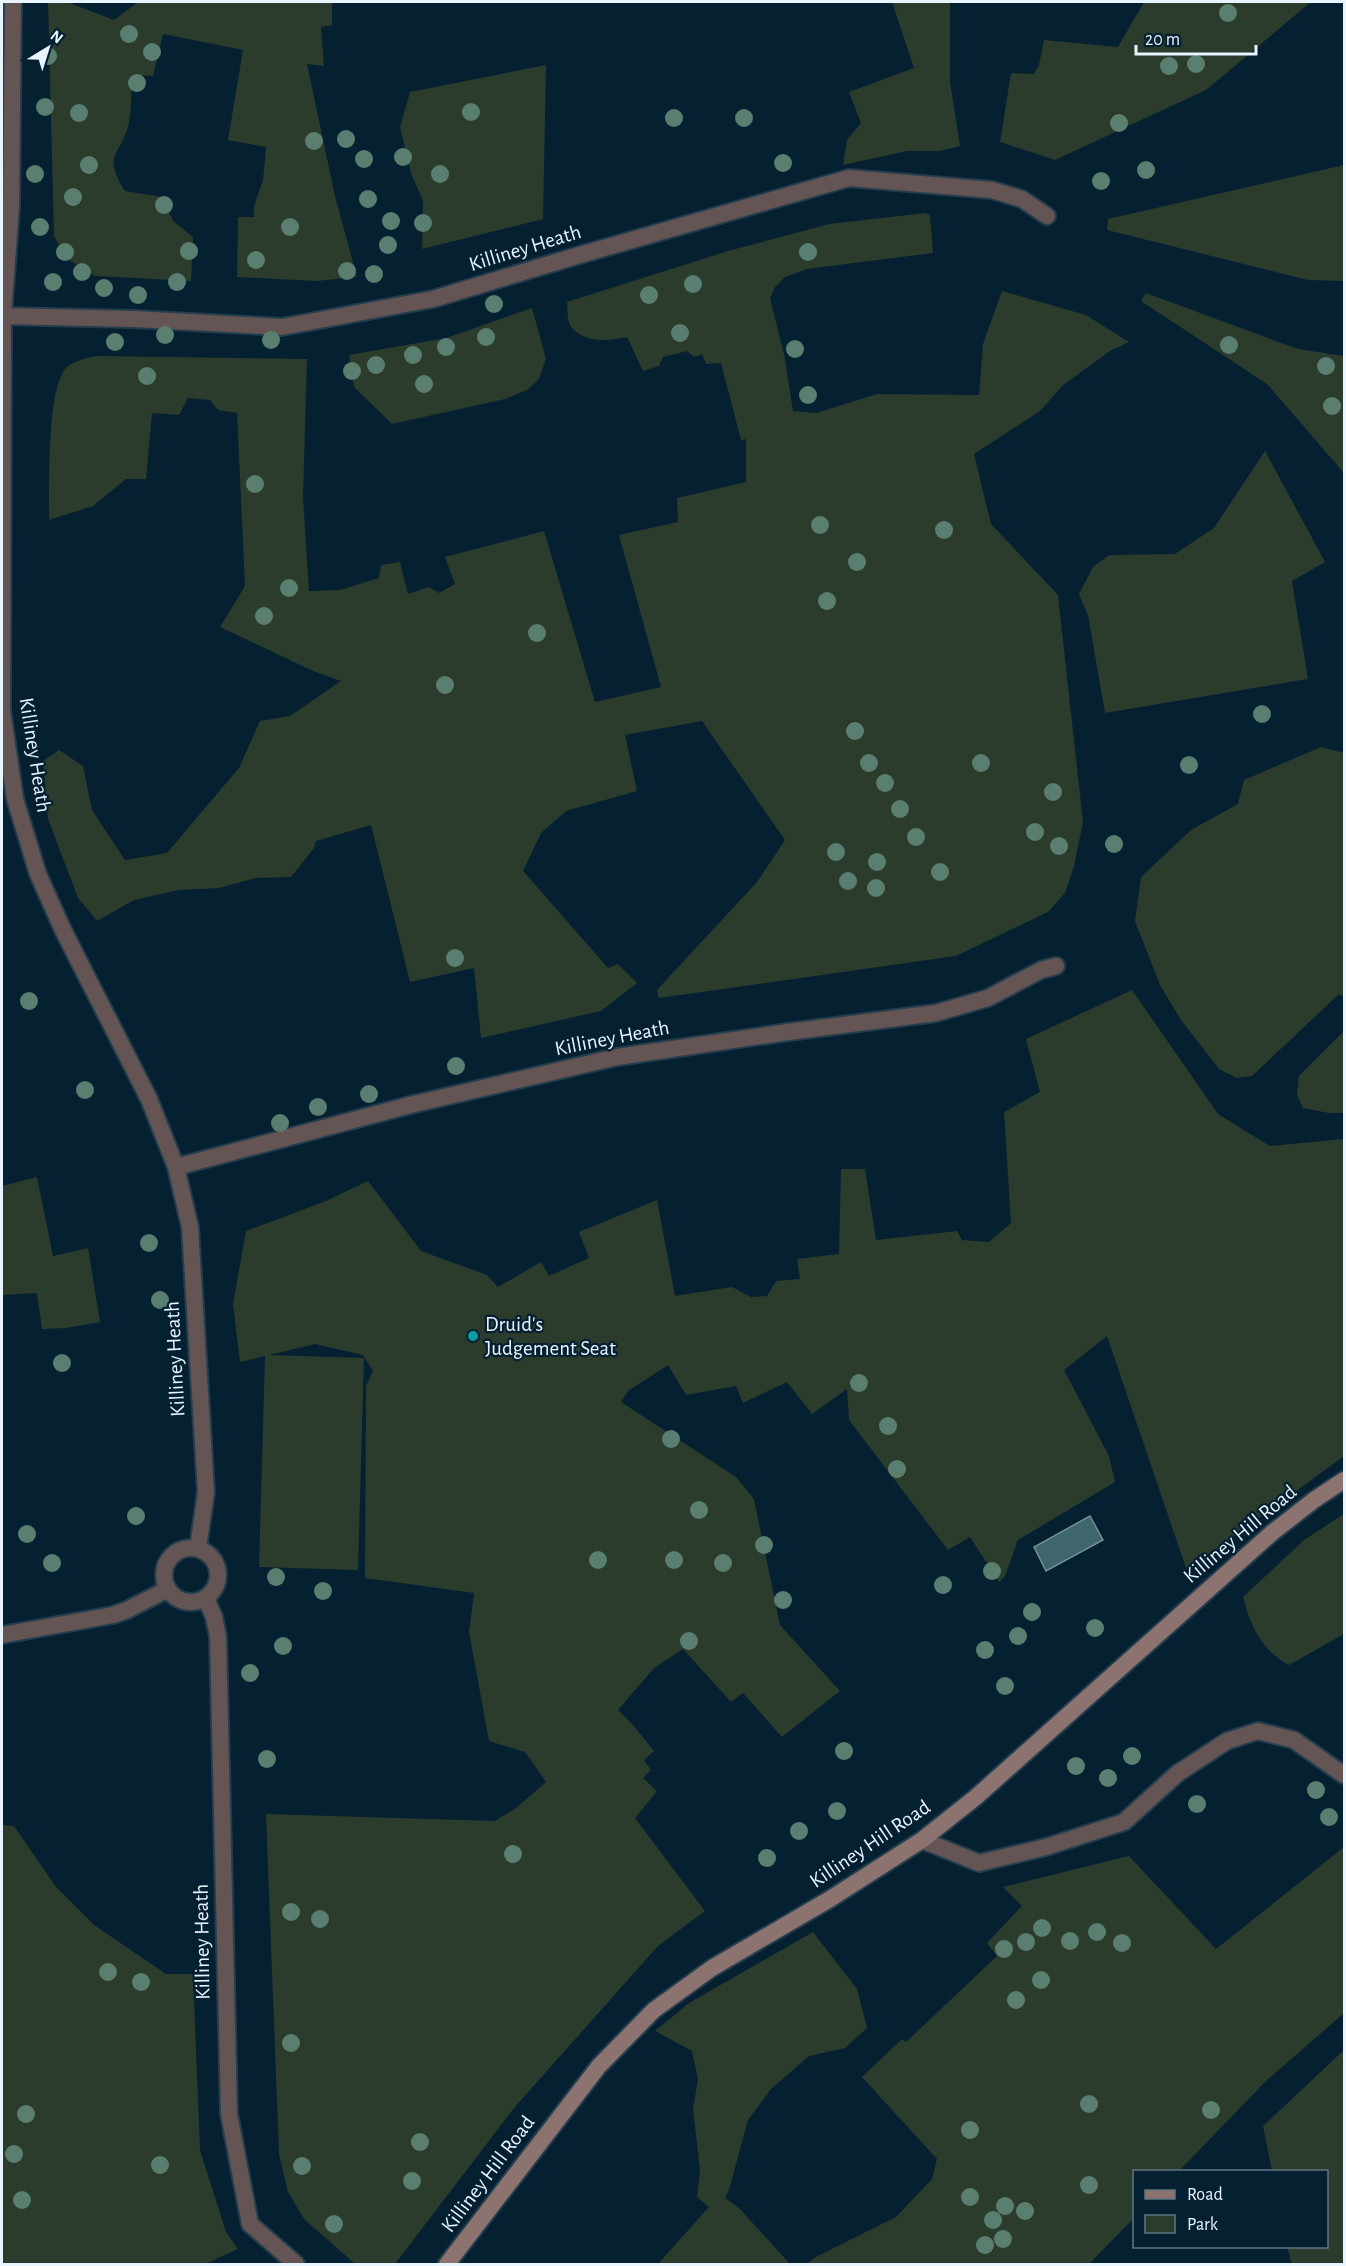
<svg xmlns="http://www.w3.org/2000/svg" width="1346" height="2266" font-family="'Alegreya Sans',sans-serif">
<rect width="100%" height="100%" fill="#052031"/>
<path fill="#2b3c2d" d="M48 2H67L114 20 138 2H341H332V25L321 27 324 66 307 64 335 196 357 277 316 281 237 277 238 217H254V206L263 180 266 147 228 140 243 50 163 34 153 76 132 75C131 90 132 107 129 122 122 156 101 153 125 191L162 197 173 221 193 237 191 281 95 276 66 258 54 236Z
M892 2H950V82L960 146 940 151H907L843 165 847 140 861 123 849 92 914 68Z
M1144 2H1311L1206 90 1055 160 1000 142 1011 73 1034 74 1039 65 1044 40 1118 47Z
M546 65 543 219 422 249 423 201 411 173 400 127 410 92Z
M1344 165V281L1308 280 1107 230 1108 219Z
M925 213 930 215 933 253 807 269 785 277 775 287 770 298 784 354 793 411 816 413 877 394 979 395 983 344 1002 291 1086 315 1129 342 1110 351 1063 385 1040 411 974 454 991 524 1058 595 1083 822 1074 866 1065 893 1048 912 956 956 659 998 657 990 757 882 785 840 702 721 625 735 637 791 566 811 541 833 523 871 608 968 618 964 637 983 601 1011 481 1038 474 968 410 982 371 825 316 841 314 848 291 877 256 878 219 888 179 890 134 900 97 921 78 898 48 819 43 761 59 750 83 766 92 810 125 860 167 853 239 768 260 721 290 716 341 681 313 671 220 627 245 586 237 413 218 410 210 400 188 398 179 415 152 413 146 479H126L93 506 49 520C50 489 46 390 66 368 73 361 87 358 96 356L307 359 303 498 309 591 340 590 379 578 381 565 400 562 408 594 429 587 439 593 455 584 445 557 544 531 595 702 661 687 619 535 678 522 677 498 746 482V439L741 440 721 363 706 364 702 354 694 357 687 351 663 357 659 366 643 371 627 337C610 341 582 344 570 325 567 320 568 309 567 302L728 251 829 224Z
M1146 293 1298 349 1344 356V473L1267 384 1141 301Z
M532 308 546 359 539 379 527 390 505 399 392 424 354 387 349 355 446 338Z
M1265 451 1325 562 1292 581 1308 679 1105 713 1088 615 1079 594 1093 567 1109 555 1175 554 1214 528Z
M1321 747 1344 753V997L1339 994 1252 1076 1237 1078 1219 1069 1181 1020 1160 985 1135 921 1141 877 1191 830 1238 804 1244 780Z
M1132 990 1218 1114 1270 1146 1344 1139V1456L1187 1571 1107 1336 1064 1370 1109 1456 1115 1482 1018 1540 1005 1576 999 1582 970 1537 948 1550 849 1420 847 1389 812 1414 787 1382 743 1403 736 1386 686 1395 668 1365 628 1391 621 1402 736 1477 754 1499 780 1625 840 1691 782 1737 743 1693 731 1702 683 1649 654 1668 618 1710 633 1725 654 1751 644 1760 651 1770 643 1778 657 1791 635 1818 705 1911 658 1946 514 2108 395 2264H355L304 2219 288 2192 279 2154 266 1814 495 1821 516 1808 546 1782 525 1752 489 1741 469 1632 474 1593 365 1578 366 1386 373 1371 363 1355 315 1344 269 1355 364 1358 358 1570 259 1567 265 1356 240 1362 233 1304 246 1231 326 1201 368 1181 421 1251 487 1275 498 1287 541 1262 549 1276 589 1258 579 1232 657 1200 675 1296 732 1287 751 1297 767 1296 776 1281 800 1279 797 1259 839 1254 841 1169H865L876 1240 957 1231 962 1240 989 1242 1011 1223 1004 1112 1040 1092 1026 1039Z
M1344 1031V1113H1329L1303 1108 1297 1095 1299 1076Z
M37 1177 53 1256 88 1248 100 1322 66 1328 42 1329 37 1293 2 1295V1186Z
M1344 1514V1634L1289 1665C1261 1650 1251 1627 1243 1597L1304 1540Z
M2 1825 14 1826 56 1887 94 1925 166 1974H193L200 2150 226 2232 238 2249 205 2264H2Z
M1344 1847V2013L1267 2080 1179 2171 1134 2172V2218L1089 2264H806L816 2257 896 2217 932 2179 937 2159 862 2077 902 2039 906 2042 997 1956 987 1943 1022 1906 1003 1887 1129 1856 1216 1949Z
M813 1932 857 1989 867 2028 845 2048 809 2056 771 2089 748 2120 729 2190 725 2198 739 2208 790 2264H658L709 2207 697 2197 700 2170 693 2109 698 2079 692 2051 655 2031 689 2003Z
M1344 2050V2264H1292L1287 2247 1326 2246V2172L1272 2171 1263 2126Z"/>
<path fill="#3f666a" stroke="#729196" stroke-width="1.5" d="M1090 1516 1103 1540 1046 1571 1034 1547Z"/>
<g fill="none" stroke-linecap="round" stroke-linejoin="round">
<defs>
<path id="minor" d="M13 2 11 206 3 316 2 710 15 799 38 874 63 930 149 1099 176 1167 190 1227 206 1492 198 1548
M3 316 134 319 282 327 433 299 583 254 849 178 992 190 1022 199 1047 216
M176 1167 414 1104 617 1057 788 1032 936 1013 988 998 1041 970 1056 966
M164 1575a27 27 0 1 1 54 0a27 27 0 1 1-54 0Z
M206 1599 214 1617 218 1637 229 2114 250 2224 296 2264
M2 1635 113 1615 127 1610 168 1589
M922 1840 979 1863 1046 1847 1124 1822 1178 1773 1227 1741 1258 1731 1294 1740 1344 1775"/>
<path id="secondary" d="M447 2264 599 2066 654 2010 712 1968 830 1899 922 1840 976 1797 1273 1532 1314 1500 1344 1480"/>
</defs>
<use href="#minor" stroke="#253e4e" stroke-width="20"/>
<use href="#secondary" stroke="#253e4e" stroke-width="20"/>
<use href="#minor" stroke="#645453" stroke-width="16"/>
<use href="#secondary" stroke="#8c7370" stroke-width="16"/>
</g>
<g fill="#5a7f70">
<circle cx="1228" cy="13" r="9"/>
<circle cx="129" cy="34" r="9"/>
<circle cx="152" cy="52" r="9"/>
<circle cx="48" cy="56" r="9"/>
<circle cx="1196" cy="64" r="9"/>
<circle cx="1169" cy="66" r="9"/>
<circle cx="137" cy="83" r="9"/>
<circle cx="45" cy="107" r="9"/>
<circle cx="471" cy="112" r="9"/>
<circle cx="79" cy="113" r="9"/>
<circle cx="674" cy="118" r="9"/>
<circle cx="744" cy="118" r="9"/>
<circle cx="1119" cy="123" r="9"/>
<circle cx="346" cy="139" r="9"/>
<circle cx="314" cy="141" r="9"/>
<circle cx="403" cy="157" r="9"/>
<circle cx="364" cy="159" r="9"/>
<circle cx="783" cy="163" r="9"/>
<circle cx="89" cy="165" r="9"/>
<circle cx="1146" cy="170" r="9"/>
<circle cx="35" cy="174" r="9"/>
<circle cx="440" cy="174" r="9"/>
<circle cx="1101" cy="181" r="9"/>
<circle cx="73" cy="197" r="9"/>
<circle cx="368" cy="199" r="9"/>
<circle cx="164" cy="205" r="9"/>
<circle cx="391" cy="221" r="9"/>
<circle cx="423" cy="223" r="9"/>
<circle cx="40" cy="227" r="9"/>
<circle cx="290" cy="227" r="9"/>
<circle cx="388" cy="245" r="9"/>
<circle cx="189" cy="251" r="9"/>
<circle cx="65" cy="252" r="9"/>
<circle cx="808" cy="252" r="9"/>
<circle cx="256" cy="260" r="9"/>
<circle cx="347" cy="271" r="9"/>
<circle cx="82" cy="272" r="9"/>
<circle cx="374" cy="274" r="9"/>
<circle cx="53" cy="282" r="9"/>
<circle cx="177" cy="282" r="9"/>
<circle cx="693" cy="284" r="9"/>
<circle cx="104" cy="288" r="9"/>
<circle cx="138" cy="295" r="9"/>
<circle cx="649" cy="295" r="9"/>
<circle cx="494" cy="304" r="9"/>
<circle cx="680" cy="333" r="9"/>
<circle cx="165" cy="335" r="9"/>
<circle cx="486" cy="337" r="9"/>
<circle cx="271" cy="340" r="9"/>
<circle cx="115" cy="342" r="9"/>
<circle cx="1229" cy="345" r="9"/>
<circle cx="446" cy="347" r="9"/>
<circle cx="795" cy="349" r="9"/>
<circle cx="413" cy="355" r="9"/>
<circle cx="376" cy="365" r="9"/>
<circle cx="1326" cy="366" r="9"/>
<circle cx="352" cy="371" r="9"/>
<circle cx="147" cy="376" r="9"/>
<circle cx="424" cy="384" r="9"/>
<circle cx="808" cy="395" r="9"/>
<circle cx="1332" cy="406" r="9"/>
<circle cx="255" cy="484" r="9"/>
<circle cx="820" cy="525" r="9"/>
<circle cx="944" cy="530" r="9"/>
<circle cx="857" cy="562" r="9"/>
<circle cx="289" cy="588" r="9"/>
<circle cx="827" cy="601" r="9"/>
<circle cx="264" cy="616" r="9"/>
<circle cx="537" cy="633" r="9"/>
<circle cx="445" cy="685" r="9"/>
<circle cx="1262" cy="714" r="9"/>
<circle cx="855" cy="731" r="9"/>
<circle cx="869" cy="763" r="9"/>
<circle cx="981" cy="763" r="9"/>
<circle cx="1189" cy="765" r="9"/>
<circle cx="885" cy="783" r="9"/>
<circle cx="1053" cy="792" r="9"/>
<circle cx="900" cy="809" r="9"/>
<circle cx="1035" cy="832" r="9"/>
<circle cx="916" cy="837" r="9"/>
<circle cx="1114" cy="844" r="9"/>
<circle cx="1059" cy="846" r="9"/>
<circle cx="836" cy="852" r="9"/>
<circle cx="877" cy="862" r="9"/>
<circle cx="940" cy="872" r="9"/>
<circle cx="848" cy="881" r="9"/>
<circle cx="876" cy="888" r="9"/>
<circle cx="455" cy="958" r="9"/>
<circle cx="29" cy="1001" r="9"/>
<circle cx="456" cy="1066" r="9"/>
<circle cx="85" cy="1090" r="9"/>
<circle cx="369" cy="1094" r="9"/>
<circle cx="318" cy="1107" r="9"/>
<circle cx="280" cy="1123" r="9"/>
<circle cx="149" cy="1243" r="9"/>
<circle cx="160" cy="1300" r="9"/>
<circle cx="62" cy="1363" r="9"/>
<circle cx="859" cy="1383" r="9"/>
<circle cx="888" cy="1426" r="9"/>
<circle cx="671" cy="1439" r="9"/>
<circle cx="897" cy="1469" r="9"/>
<circle cx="699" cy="1510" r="9"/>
<circle cx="136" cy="1516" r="9"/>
<circle cx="27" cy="1534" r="9"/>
<circle cx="764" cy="1545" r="9"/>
<circle cx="598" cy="1560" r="9"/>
<circle cx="674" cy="1560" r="9"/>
<circle cx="52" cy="1563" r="9"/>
<circle cx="723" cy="1563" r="9"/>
<circle cx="992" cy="1571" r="9"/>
<circle cx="276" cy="1577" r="9"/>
<circle cx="943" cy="1585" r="9"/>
<circle cx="323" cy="1591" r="9"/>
<circle cx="783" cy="1600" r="9"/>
<circle cx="1032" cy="1612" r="9"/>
<circle cx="1095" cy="1628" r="9"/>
<circle cx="1018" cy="1636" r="9"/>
<circle cx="689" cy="1641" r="9"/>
<circle cx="283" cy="1646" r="9"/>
<circle cx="985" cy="1650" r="9"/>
<circle cx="250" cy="1673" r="9"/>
<circle cx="1005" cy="1686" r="9"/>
<circle cx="844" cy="1751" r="9"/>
<circle cx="1132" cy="1756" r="9"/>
<circle cx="267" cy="1759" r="9"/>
<circle cx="1076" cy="1766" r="9"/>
<circle cx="1108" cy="1778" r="9"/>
<circle cx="1316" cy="1790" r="9"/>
<circle cx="1197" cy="1804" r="9"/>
<circle cx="837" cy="1811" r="9"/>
<circle cx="1329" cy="1817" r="9"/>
<circle cx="799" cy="1831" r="9"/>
<circle cx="513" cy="1854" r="9"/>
<circle cx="767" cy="1858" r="9"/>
<circle cx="291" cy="1912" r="9"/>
<circle cx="320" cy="1919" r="9"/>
<circle cx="1042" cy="1928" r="9"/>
<circle cx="1097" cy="1932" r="9"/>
<circle cx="1070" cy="1941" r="9"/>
<circle cx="1026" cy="1942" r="9"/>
<circle cx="1122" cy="1943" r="9"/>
<circle cx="1004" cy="1949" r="9"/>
<circle cx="108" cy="1972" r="9"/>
<circle cx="1041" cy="1980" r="9"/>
<circle cx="141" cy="1982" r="9"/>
<circle cx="1016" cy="2000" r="9"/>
<circle cx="291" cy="2043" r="9"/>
<circle cx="1089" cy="2104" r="9"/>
<circle cx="1211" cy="2110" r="9"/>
<circle cx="26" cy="2114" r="9"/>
<circle cx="970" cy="2130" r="9"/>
<circle cx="420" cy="2142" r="9"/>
<circle cx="14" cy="2154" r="9"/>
<circle cx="160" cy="2165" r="9"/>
<circle cx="302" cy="2166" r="9"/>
<circle cx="412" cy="2181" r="9"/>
<circle cx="1089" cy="2185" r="9"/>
<circle cx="970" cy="2197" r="9"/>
<circle cx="22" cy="2200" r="9"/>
<circle cx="1005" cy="2206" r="9"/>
<circle cx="1025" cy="2211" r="9"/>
<circle cx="993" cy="2220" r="9"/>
<circle cx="334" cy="2224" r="9"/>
<circle cx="1003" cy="2239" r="9"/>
<circle cx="985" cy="2245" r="9"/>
</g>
<circle fill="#0f9aa8" stroke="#052031" stroke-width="2" cx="473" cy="1336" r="6"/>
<g text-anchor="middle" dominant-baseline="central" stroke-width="4.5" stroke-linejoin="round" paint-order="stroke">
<g font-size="21" fill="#e8f4fe" stroke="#052031">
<text transform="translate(525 248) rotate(-17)">Killiney Heath</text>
<text transform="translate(35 755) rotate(81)">Killiney Heath</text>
<text transform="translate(612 1038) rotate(-11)">Killiney Heath</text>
<text transform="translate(175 1359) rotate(-93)">Killiney Heath</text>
<text transform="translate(1240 1534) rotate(-40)">Killiney Hill Road</text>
<text transform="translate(870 1844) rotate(-34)">Killiney Hill Road</text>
<text transform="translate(202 1942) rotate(-91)">Killiney Heath</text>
<text transform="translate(488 2174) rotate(-53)">Killiney Hill Road</text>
</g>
<g font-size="21" fill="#e8f4fe" stroke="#052031" text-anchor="start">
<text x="485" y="1324">Druid's<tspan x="485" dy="24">Judgement Seat</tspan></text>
</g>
</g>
<rect width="1346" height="2266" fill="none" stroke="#e8f4fe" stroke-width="6"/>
<rect x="1133" y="2170" width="195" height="78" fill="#052031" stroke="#607583" stroke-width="1.5"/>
<rect x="1145" y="2190" width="30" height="9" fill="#8c7370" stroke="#607583" stroke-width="1.5"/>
<text x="1187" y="2200" font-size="18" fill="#e8f4fe">Road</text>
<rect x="1145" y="2215" width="30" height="18" fill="#2b3c2d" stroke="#607583" stroke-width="1.5"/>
<text x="1187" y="2230" font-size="18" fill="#e8f4fe">Park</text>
<g transform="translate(48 48) rotate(38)" stroke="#052031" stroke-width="4.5" paint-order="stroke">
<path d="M0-4.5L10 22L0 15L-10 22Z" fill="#e8f4fe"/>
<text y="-9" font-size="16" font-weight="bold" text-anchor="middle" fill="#e8f4fe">N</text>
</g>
<path d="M1136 45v9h120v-9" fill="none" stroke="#e8f4fe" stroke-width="3"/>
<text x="1145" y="45" font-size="18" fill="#e8f4fe" stroke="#052031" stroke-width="4.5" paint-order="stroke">20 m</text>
</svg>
